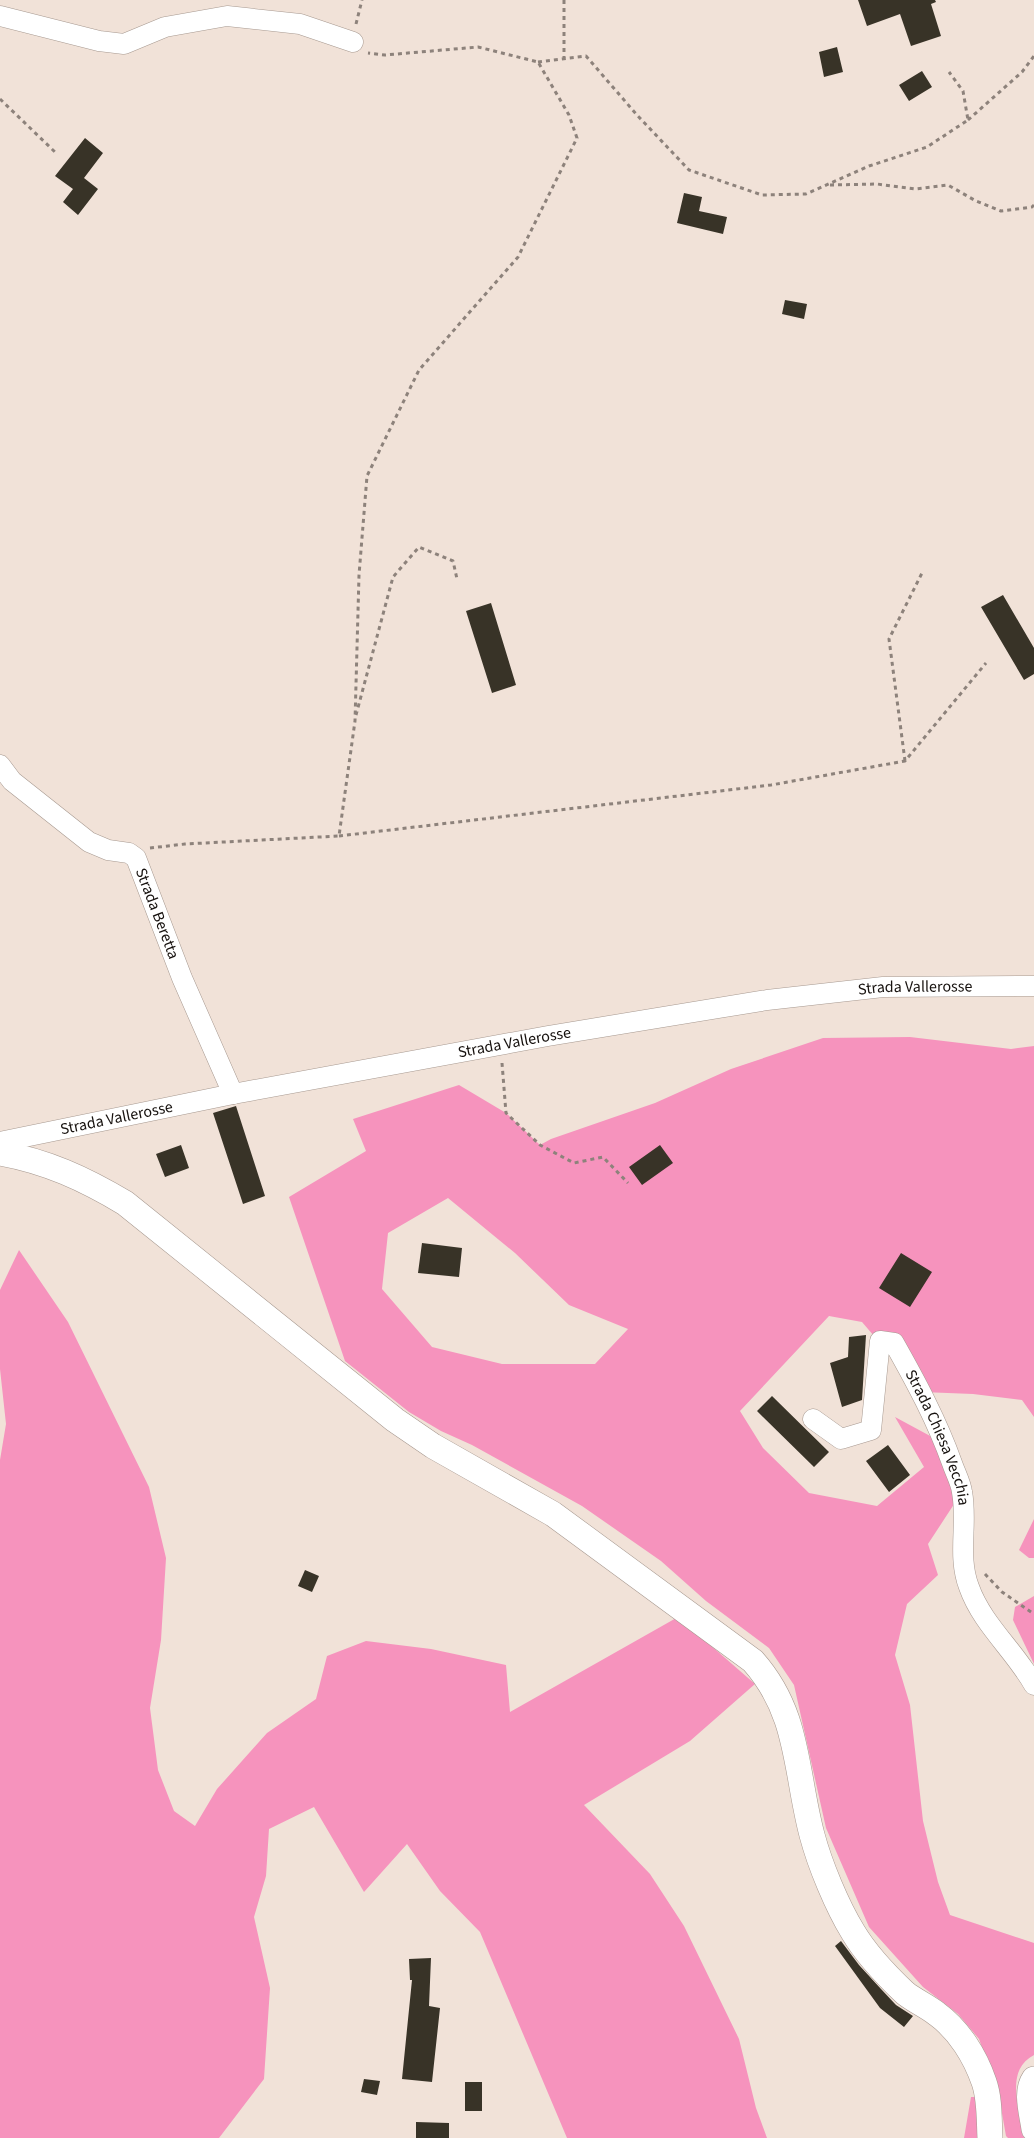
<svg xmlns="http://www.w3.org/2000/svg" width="1034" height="2138" font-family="'Source Sans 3',sans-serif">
<rect width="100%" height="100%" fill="#f1e2d8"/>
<path fill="#f693bd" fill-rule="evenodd" d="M910 1037 1011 1049 1034 1046V1417L1022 1400 973 1394 922 1392 862 1322 829 1316 740 1411 763 1448 809 1493 877 1506 924 1467 895 1417 945 1444 962 1492 928 1544 938 1575 907 1604 895 1655 910 1705 923 1821 938 1882 950 1915 1034 1943V2055C1003 2071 1021 2112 1024 2138H1008L1006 2136 999 2096 979 2039 958 2014 923 1987 869 1927 826 1828 794 1685 769 1648 706 1601 661 1561 582 1506 472 1445 441 1431 409 1412 345 1361 289 1197 366 1151 353 1119 459 1085 506 1113 540 1145 551 1139 655 1103 731 1069 823 1038ZM448 1198 515 1253 569 1305 628 1329 595 1364H502L432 1347 382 1289 388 1233Z
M19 1250 68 1322 149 1487 166 1558 161 1640 150 1708 158 1770 174 1811 195 1826 217 1789 267 1733 316 1699 327 1656 366 1641 431 1649 506 1665 510 1712 678 1617 755 1684 690 1741 584 1805 650 1874 684 1926 739 2039 756 2108 767 2138H567L480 1932 440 1891 407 1844 364 1892 314 1807 269 1829 266 1876 254 1917 270 1988 264 2079 219 2138H0V1460L6 1424 0 1369V1290Z
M1034 1519V1558H1029L1019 1550Z
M1034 1596V1664L1013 1620 1015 1607Z
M971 2097H978L981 2138H964Z"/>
<path fill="#383327" d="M858 0H935L936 2 931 4 941 36 911 46 900 14 867 26Z
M837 47 843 72 824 77 819 52Z
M922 71 932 87 909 101 899 85Z
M85 138 103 153 84 178 98 189 78 215 63 202 73 189 55 176Z
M684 193 702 197 699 211 727 217 723 234 677 223Z
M785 300 807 304 804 319 782 314Z
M1003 595 1034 648V674L1024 680 981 607Z
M491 603 516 685 492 693 466 611Z
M236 1106 265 1196 243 1204 213 1113Z
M181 1145 189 1168 165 1177 156 1154Z
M660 1145 673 1163 642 1185 629 1167Z
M422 1243 462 1248 459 1277 418 1273Z
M901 1253 932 1272 910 1307 879 1288Z
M866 1335 862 1400 842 1407 830 1363 848 1357 849 1337Z
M772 1396 829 1452 814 1467 757 1411Z
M888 1445 910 1475 889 1492 866 1461Z
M305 1570 319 1576 312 1592 298 1586Z
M841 1941 859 1965 881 1989 896 2005 913 2016 904 2027 880 2008 835 1946Z
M431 1958 429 2006 440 2008 432 2082 402 2079 412 1980H410L409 1959Z
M364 2079 380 2081 377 2095 361 2092Z
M465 2082H482V2111H465Z
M416 2122 449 2123V2138H416Z"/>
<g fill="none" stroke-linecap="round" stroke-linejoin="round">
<defs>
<g id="minor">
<path d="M0 16 99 41 124 44 165 27 227 16 300 24 353 42"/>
<path id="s1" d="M0 765 12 781 89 842 108 850 129 853 136 858 182 978 233 1094"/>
<path id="s2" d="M0 1142 233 1094 548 1036 767 1000 883 987 1034 986"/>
<path id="s3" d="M813 1419 841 1439 871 1430 880 1341 894 1343C916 1382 937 1421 952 1463 955 1472 961 1483 962 1492 968 1523 957 1556 969 1587 982 1624 1015 1651 1034 1685"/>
</g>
<path id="tertiary" d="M0 1153C46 1161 85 1179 125 1203L395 1420 433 1446 553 1514 753 1661C800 1714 795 1771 812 1835 820 1865 837 1906 853 1932 866 1954 887 1976 905 1993 915 2001 927 2006 937 2014 959 2030 975 2056 984 2082 990 2099 989 2119 990 2138
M1034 2079C1025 2092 1032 2114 1034 2129"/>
</defs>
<use href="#minor" stroke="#a79990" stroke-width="21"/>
<use href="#tertiary" stroke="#a79990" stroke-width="26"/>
<path stroke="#8d827b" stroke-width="3" stroke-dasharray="4 4" stroke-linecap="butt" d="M564 0V59
M356 24 362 0
M538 62 586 56 637 115 689 170 762 195 806 194 869 166 927 147 968 120 963 91 949 72
M0 99 55 152
M968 120 1022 72 1034 56
M830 185 877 184 915 189 948 185 976 201 1001 211 1032 207 1034 205
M356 715 393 577 419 547 453 561 457 579
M905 761 889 639 922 573
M339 836 771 785 905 761 986 663
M150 848 185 844 339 836 355 721 359 575 367 476 419 370 518 257 577 138 569 115 538 62 478 47 385 55 368 53
M502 1063 506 1113 540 1145 574 1163 603 1157 628 1183
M985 1574 1002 1592 1034 1614"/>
<use href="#minor" stroke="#fff" stroke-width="20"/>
<use href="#tertiary" stroke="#fff" stroke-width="25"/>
</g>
<g text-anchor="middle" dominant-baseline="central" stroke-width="5" stroke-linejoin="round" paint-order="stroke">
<g font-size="16" fill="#16110e" stroke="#f1e2d8">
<text stroke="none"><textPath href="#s1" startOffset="228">Strada Beretta</textPath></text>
<text stroke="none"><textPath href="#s2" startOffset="929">Strada Vallerosse</textPath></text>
<text stroke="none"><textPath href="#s2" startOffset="524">Strada Vallerosse</textPath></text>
<text stroke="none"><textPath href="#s2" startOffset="119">Strada Vallerosse</textPath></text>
<text stroke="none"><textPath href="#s3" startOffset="274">Strada Chiesa Vecchia</textPath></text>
</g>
</g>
</svg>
